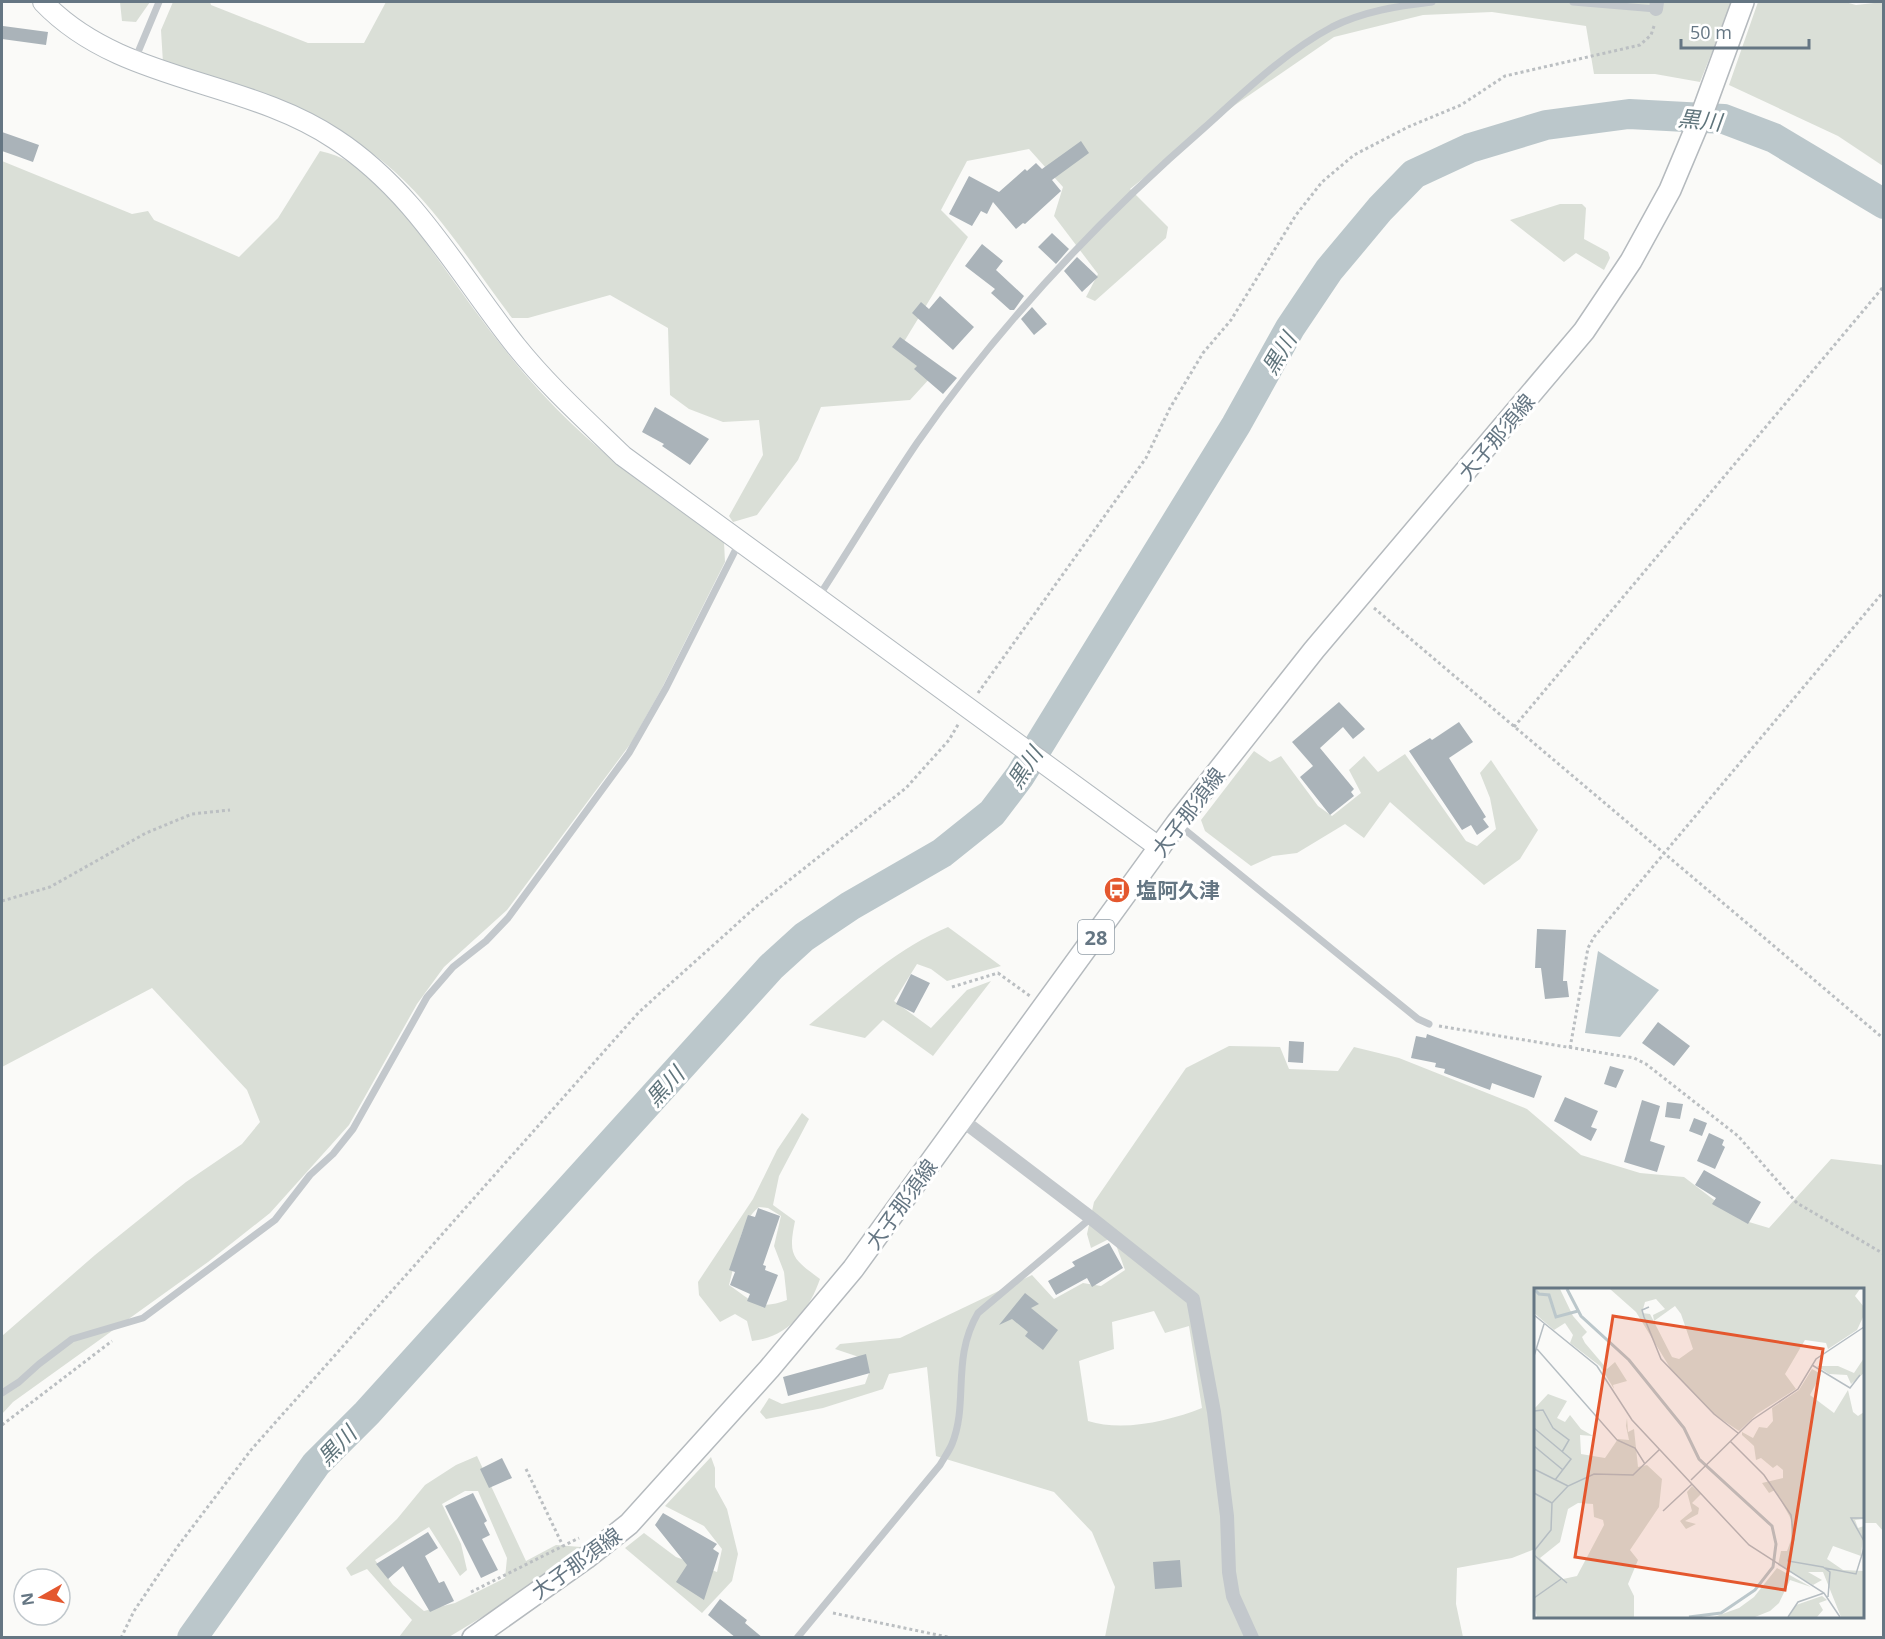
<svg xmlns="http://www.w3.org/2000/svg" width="1885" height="1639" font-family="'Open Sans','Noto Sans JP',sans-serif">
<rect width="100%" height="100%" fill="#fafaf8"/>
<path fill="#dadfd7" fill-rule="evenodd" d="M120 2H150L136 22 122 21Z
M173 2H210L211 5 308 43H364L386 2H1732L1700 82 1655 74H1594L1586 26 1492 12 1423 15 1334 37 1235 105 1130 189 1168 227 1166 238 1095 301 1086 297 1098 274 1054 216 1063 187 1029 149 967 161 941 210 968 237 902 345 931 377 910 400 821 407 798 460 757 515 733 522 729 516 763 455 759 420 723 422 689 409 670 395 668 328 610 295 528 318H512C475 269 441 214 395 172 331 113 244 90 163 63L161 30Z
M1758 2H1845L1856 5 1883 2V166L1838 136 1729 85Z
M320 151C363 159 394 200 419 233 467 299 513 369 573 425 619 469 672 505 724 542L725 562 662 688 631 743 507 910 444 967 417 1004 349 1125 270 1213 208 1262 13 1402 2 1414V1336L95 1255 186 1182 242 1144 260 1122 247 1090 152 988 2 1067V161L132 214 148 211 154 220 239 257 278 218Z
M1560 204H1582L1586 208 1584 239 1608 252 1610 258 1604 270 1576 253 1564 262 1510 220Z
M1254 751 1270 762 1281 756 1318 806 1332 816 1361 793 1349 770 1364 756 1378 772 1405 754 1466 841 1477 846 1496 829 1490 798 1480 773 1491 760 1538 830 1520 859 1484 885 1390 802 1364 838 1345 824 1297 853 1273 856 1251 866 1205 831 1201 820Z
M948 927 1001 966 947 981 931 969 917 964 894 1001 931 1028 967 990 991 981 933 1056 883 1020 865 1038 809 1025C852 990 897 948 948 927Z
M1229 1046 1280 1047 1289 1069 1338 1071 1354 1047 1399 1058 1527 1109 1581 1155 1640 1173 1684 1177 1739 1219 1769 1228 1831 1159 1883 1165V1531L1876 1523H1863L1862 1290H1536L1535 1549 1512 1558 1457 1568 1456 1604 1463 1637H1105L1115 1587 1092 1532 1054 1492 936 1456 927 1367 889 1374 883 1389 823 1408 766 1419 760 1412 769 1398 782 1404 865 1384 869 1373 865 1359 835 1349 840 1344 900 1338 1032 1275 1054 1299 1083 1283 1101 1286 1125 1270 1116 1245 1109 1239 1091 1248 1087 1234 1094 1202 1186 1068ZM1154 1311 1165 1333 1189 1326 1202 1408C1169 1421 1123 1432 1088 1421L1079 1361 1114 1349 1112 1322Z
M802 1113 809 1119 779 1176 773 1205 795 1221C788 1256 792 1258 820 1279 809 1311 788 1337 752 1341L747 1321 735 1314 720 1322 699 1295 698 1282 753 1199 777 1150ZM759 1207 768 1208 781 1216 774 1246 784 1272 787 1300C759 1311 752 1301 729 1285 736 1261 738 1223 759 1207Z
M477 1456 526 1561 556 1545 581 1547 492 1611 449 1637H399L412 1620 367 1569 351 1576 346 1568 397 1519 425 1485 456 1465ZM465 1491H478L507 1558 505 1578 455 1603 424 1611 393 1585 375 1560 429 1527 460 1576 467 1570 461 1544 442 1504Z
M711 1457 715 1468V1487L727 1509 738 1554 732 1581 702 1613 625 1548 644 1533 676 1557 717 1572 722 1549 704 1526 665 1506Z"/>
<path fill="#bbc7cb" d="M1598 951 1659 990 1620 1037 1585 1033Z"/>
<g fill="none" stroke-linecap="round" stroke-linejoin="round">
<path stroke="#bbc7cb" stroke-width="30" d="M192 1638 316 1464 367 1413 771 967 804 937 850 906 942 853 992 813 1020 776 1236 425 1290 328 1329 270 1380 209 1414 174 1470 148 1546 125 1629 114 1724 119 1774 138 1884 204"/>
</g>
<path fill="#aab3b9" d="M3 26 48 32 46 45 2 39Z
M2 132 39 145 33 162 2 151Z
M1081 141 1089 153 1052 180 1061 191 1025 224 1023 223 1016 229 993 202 987 214 981 211 972 226 949 214 969 176 999 192 1025 169 1027 171 1036 163 1042 169Z
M1052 233 1069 249 1056 264 1038 247Z
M982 244 1003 261 996 270 1024 296 1014 310H1010L991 293 995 289 965 266Z
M1077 257 1098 277 1082 292 1064 271Z
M940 296 974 327 953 350 912 313 921 302 929 309Z
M1032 307 1047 324 1034 335 1021 319Z
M900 337 957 378 943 394 914 369 917 366 892 347Z
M655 407 709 439 690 465 662 446 664 444 642 432Z
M1339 702 1365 729 1353 739 1343 727 1320 748 1354 789 1351 792 1354 796 1330 815 1300 777 1313 766 1292 742Z
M1459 722 1473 742 1449 758 1486 817 1483 819 1489 827 1477 835 1471 825 1462 830 1409 751 1430 738 1432 740Z
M1537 929 1566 930 1563 981H1567L1569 997 1545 999 1541 968H1535Z
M911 974 930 983 914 1013 896 1004Z
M1658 1022 1690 1046 1674 1066 1642 1043Z
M1427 1034 1542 1076 1534 1098 1492 1083 1490 1090 1444 1073 1445 1069 1435 1067 1436 1063 1411 1058 1416 1036 1426 1038Z
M1289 1041 1304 1042 1303 1063 1288 1062Z
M1610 1066 1624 1070 1616 1088 1604 1084Z
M1565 1097 1598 1111 1591 1127 1597 1129 1591 1141 1554 1121Z
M1642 1100 1660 1106 1650 1141 1665 1146 1657 1172 1624 1162Z
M1667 1102 1683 1104 1680 1119 1665 1117Z
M1694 1118 1707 1123 1702 1136 1689 1131Z
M1709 1133 1724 1140 1722 1145 1725 1147 1715 1169 1697 1161Z
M1704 1170 1761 1202 1748 1224 1712 1204 1716 1198 1695 1185Z
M758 1208 780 1216 763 1265 766 1266 765 1270 778 1275 765 1308 747 1301 750 1294 730 1285 735 1272 729 1270 748 1215 755 1217Z
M1109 1243 1123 1268 1092 1287 1087 1278 1056 1295 1048 1281 1075 1266 1072 1262Z
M1025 1293 1039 1304 1031 1308 1058 1330 1043 1350 1025 1336 1028 1332 1012 1319 999 1325Z
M866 1354 870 1373 788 1396 783 1377Z
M502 1458 512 1478 489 1488 480 1469Z
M473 1493 487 1521 484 1523 490 1535 482 1539 498 1570 481 1578 445 1506Z
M663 1513 717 1544 713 1549 719 1553 704 1600 676 1582 687 1565 655 1525Z
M428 1532 438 1548 425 1556 439 1583 444 1581 454 1601 430 1612 403 1566 388 1579 376 1564Z
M1180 1560 1182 1587 1155 1589 1153 1562Z
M720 1599 747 1620 745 1623 763 1638H736L708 1615Z"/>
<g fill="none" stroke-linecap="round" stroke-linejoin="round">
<defs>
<path id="secondary" d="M43 2C120 83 244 78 335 139 416 192 457 272 516 346 548 386 586 420 623 456L1160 848"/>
<path id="primary" d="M473 1638 586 1558 629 1524 769 1369 853 1269 1177 823 1314 650 1584 331 1631 261 1670 190 1702 114 1743 2"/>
</defs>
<use href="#secondary" stroke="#b3babf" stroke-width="22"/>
<use href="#primary" stroke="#b5babe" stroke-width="24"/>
<path stroke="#bbbfc2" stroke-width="3" stroke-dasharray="3 3" stroke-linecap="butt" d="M1374 608 1884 1039
M978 693 1146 458 1170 408 1203 353 1231 320 1296 215 1322 182 1354 155 1408 127 1461 105 1505 76 1640 45 1651 35 1655 23
M1514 727 1884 286
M2 901 50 887 146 833 192 814 230 810
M952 987 998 973 1030 996
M1439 1026 1634 1058 1646 1064 1738 1136 1797 1203 1884 1254
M1570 1048 1588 948 1594 937 1884 591
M2 1425 112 1341
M526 1469 563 1546
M471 1592 579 1538
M833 1613 952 1638
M121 1638 134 1611 178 1546 251 1450 639 1012 759 904 906 788 949 740 959 723"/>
<path stroke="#c3c8cc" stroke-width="7" d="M1573 2 1656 9
M136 57 159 2
M819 596C852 545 883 493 917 443 998 327 1097 221 1204 128 1243 93 1285 52 1332 27 1364 11 1398 6 1432 2
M1179 825 1418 1019 1429 1024
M2 1393 19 1382 39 1364 72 1339 143 1318 275 1220 310 1175 333 1154 353 1129 427 997 453 967 486 941 508 918 629 753 666 688 739 543
M797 1638 940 1465C944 1458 949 1451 952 1444 969 1402 951 1359 978 1313L1091 1218"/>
<path stroke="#c3c8cc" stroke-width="14" d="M1656 9 1657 2
M962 1120 1091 1218 1193 1299 1214 1412 1227 1516 1229 1572 1233 1596 1252 1638"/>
<use href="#secondary" stroke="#fff" stroke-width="20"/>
<use href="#primary" stroke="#fff" stroke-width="21"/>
</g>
<defs>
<symbol id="bus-disc" viewBox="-11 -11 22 22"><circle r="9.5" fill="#e4572e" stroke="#fff"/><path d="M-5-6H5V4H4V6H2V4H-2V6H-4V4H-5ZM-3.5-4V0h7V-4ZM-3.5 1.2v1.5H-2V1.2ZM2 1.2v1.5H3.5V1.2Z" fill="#fff"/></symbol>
</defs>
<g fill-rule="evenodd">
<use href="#bus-disc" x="1102" y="875" width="30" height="30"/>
</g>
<g text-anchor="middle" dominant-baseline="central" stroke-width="6" stroke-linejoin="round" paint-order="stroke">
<rect fill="#fff" stroke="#939fa8" stroke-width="1.5" x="1078" y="920" width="36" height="34" rx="4.5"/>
<g font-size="20" font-weight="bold" fill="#657683">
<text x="1096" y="937">28</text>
</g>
<g font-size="21" fill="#657683" stroke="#fff">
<text transform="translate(1496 437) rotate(-50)">大子那須線</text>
<text transform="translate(1188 812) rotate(-53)">大子那須線</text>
<text transform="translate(901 1204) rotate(-54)">大子那須線</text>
<text transform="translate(576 1563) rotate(-36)">大子那須線</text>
</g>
<g font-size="21" font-weight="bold" fill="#657683" stroke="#fff" text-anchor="start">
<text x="1136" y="890">塩阿久津</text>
</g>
<g font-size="22" font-style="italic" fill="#60757c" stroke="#fff">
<text transform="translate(1700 119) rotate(6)">黒川</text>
<text transform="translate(1278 353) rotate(-59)">黒川</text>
<text transform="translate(1024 767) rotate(-57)">黒川</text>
<text transform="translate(664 1086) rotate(-48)">黒川</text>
<text transform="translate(336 1445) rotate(-46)">黒川</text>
</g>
</g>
<g transform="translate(1534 1288)">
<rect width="330" height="330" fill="#fafaf8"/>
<path d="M0 1H26L39 28 53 44 48 49 51 55 73 81 81 74 93 93 79 97 80 101 66 78 36 55 39 47 31 35 20 42 0 25ZM76 1H326L321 8 330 19V27L323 42 294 61 292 55 271 52 251 86 262 101 223 126 205 143 181 127 138 83 102 24ZM122 11 131 21 119 27 120 33 141 18 147 26 159 61 145 71 138 69 116 26 108 25 111 14ZM330 70V85L317 96 313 87 295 86 283 78H304L320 85ZM278 81 287 86 276 107 300 125 314 102 319 124 324 128 330 124V231L321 232 324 240 330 238 327 268 299 258 293 271 309 282 330 283V329H307L289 284H274L288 292 279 297 244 277 247 263H253L257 252V231L241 202 235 205 228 195 249 190V182L243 177 239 180 227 170 222 172 220 158 208 147V144L219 150 225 139 233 140 239 133 238 120 265 102ZM14 106 33 113 23 130 31 134 36 127 47 141 59 148 46 147 47 166 71 170 84 151 95 152 92 138 93 130 94 144 100 141 104 179 113 177 128 191 125 219 96 262 104 272 94 296 100 308V329H3L0 317V121ZM44 215 59 216 60 229 69 232 70 237 43 288 29 291 6 270 26 254 34 221ZM158 198 167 206 158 215 165 220 164 226 151 233 162 236 152 241 146 233 158 223 153 204ZM243 280 277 299 256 292 245 315 236 323 221 329H180L205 320 220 309ZM288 308 293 312 285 315 289 322 283 329H255L262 317Z" fill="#dadfd7" fill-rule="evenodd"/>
<path fill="none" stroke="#bbc7cb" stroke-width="3" d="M0 1 5 6 15 7 22 29 44 23M33 1 47 28 95 72 150 140 165 171 238 238 242 256 239 279 221 302 187 325 155 329"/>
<path fill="none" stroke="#b5bdc2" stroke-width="1.5" d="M115 19 108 22 110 29 127 71 180 126 204 145M0 27 63 78 98 132 215 257 290 305 306 329M3 61 83 152 101 160 111 176M0 68 10 36M278 77 316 100 326 87M0 123 9 122 19 140 35 152 28 164M0 140 37 171 21 192M196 153 230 187 257 227 260 251 254 273 289 279 296 284 294 309M0 158 29 182M0 181 34 198M157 192 218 132 264 101 282 71 330 39M0 205 18 215M129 223 158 196M330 230H317L330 253M0 263 17 242 18 215 34 198 60 186 99 187 126 161M0 267 33 295M291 280 322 286 330 260M0 310 27 291M254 329 264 314 290 305"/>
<path fill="#e4572e" fill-opacity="0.15" stroke="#e4572e" stroke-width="3" d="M79 28 289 61 251 302 41 269Z"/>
<rect width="330" height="330" fill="none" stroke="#657683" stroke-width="3"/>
</g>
<rect width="1885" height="1639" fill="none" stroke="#657683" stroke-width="6"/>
<g transform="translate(42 1597) rotate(261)"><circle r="28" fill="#ffffff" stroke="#c1c8cd" stroke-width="1.5"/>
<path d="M0-4.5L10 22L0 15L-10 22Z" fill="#e4572e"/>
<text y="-9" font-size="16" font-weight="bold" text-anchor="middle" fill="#657683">N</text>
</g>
<path d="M1681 39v9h128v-9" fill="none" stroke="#657683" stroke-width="3"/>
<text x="1690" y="39" font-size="18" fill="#657683" stroke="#ffffff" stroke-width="4.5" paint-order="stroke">50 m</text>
</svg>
